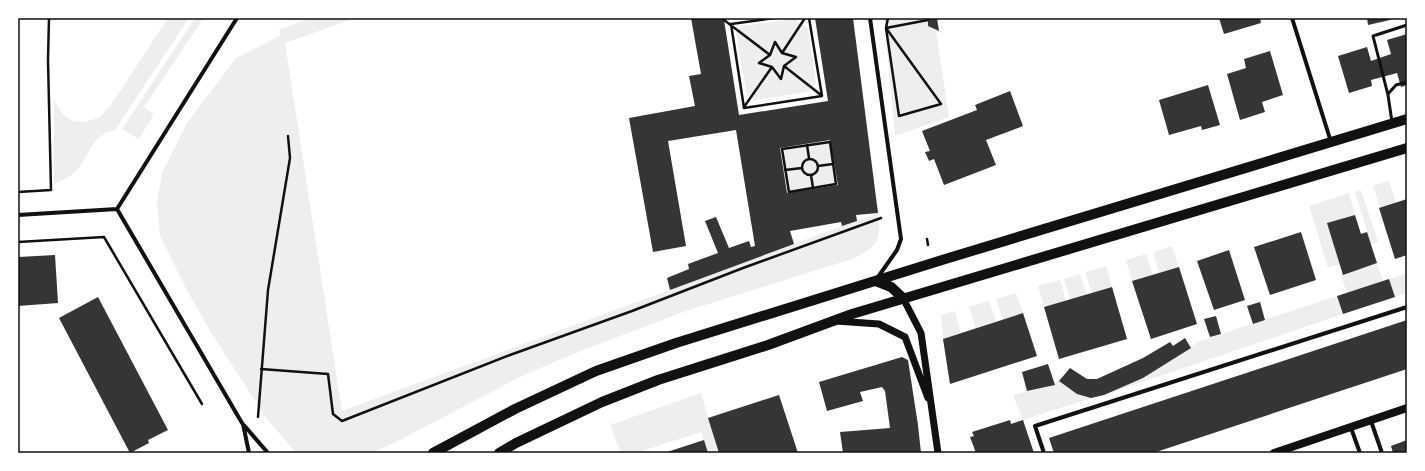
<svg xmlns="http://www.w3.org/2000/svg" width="1425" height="471" font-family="'IBM Plex Sans',sans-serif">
<rect width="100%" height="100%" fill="#fff"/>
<path fill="#eee" d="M168 18H189L115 130C89 136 91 155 76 171 70 177 62 181 54 184V100L63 115 72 121 84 122 99 118 111 105Z
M195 18H204L144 107 154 114 139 139 122 129Z
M309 18H355L285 43 342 411 878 213C880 240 881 244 855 258L683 312 583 350 526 374 396 442 372 453H296L267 419 210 331 184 285 160 236 157 202 162 173 187 123 236 58 280 36 279 30Z
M884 18H934L949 117 895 136Z
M794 19 808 28 816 83 808 92 754 100 747 95 736 33 742 26Z
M830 140 838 185 787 193 780 148Z
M1389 181 1396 203 1380 208 1373 186Z
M1361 190 1378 242 1371 244 1355 192Z
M1349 193 1355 215 1328 223 1340 264 1328 268 1309 206Z
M1172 246 1179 267 1159 273 1153 252Z
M1146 254 1153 275 1132 281 1126 260Z
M1377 263 1383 281 1347 293 1341 275Z
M1106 266 1112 287 1092 293 1085 272Z
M1080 274 1087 295 1070 300 1064 279Z
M1407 274V293L1395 297 1389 279Z
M1060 280 1066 301 1044 307 1038 286Z
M1016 293 1023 313 1003 320 996 299Z
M1337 296 1343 314 1104 395 1143 378 1200 341Z
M989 301 996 322 976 329 969 307Z
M955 311 961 334 943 339 941 315Z
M1059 381 1077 394 1091 398 1023 420 1013 395 1055 385 1054 382Z
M701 393 719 453H708L701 432 636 453H621L610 425Z"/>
<path fill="#353535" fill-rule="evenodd" d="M691 18H730L724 20 739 115 828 101 815 18H853L878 213 856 215 857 221 842 226 841 222 790 231 794 244 670 290 667 278 689 269 688 264 718 253 705 221 716 217 729 248 749 241 751 247 755 246 736 130 668 141 686 246 653 252 629 118 695 106 689 76 701 74ZM830 140 838 185 787 193 780 148Z
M928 18H937L939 31 928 26Z
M1219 18H1260L1261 23 1224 34Z
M1367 18H1389L1390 20 1368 25Z
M1407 34V85L1401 87 1397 73 1371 80 1372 86 1349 93 1338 56 1367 47 1371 61 1391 54 1387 40Z
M1270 51 1283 95 1262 102 1265 112 1240 120 1227 74 1246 68 1244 59Z
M1208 85 1220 125 1202 130 1201 126 1169 135 1159 100Z
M1010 91 1023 126 986 140 996 165 944 185 934 159 929 161 925 152 930 151 922 131 977 110 975 105Z
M1407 199V255L1395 259 1379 208Z
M1355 215 1361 234 1367 232 1377 263 1343 275 1327 223Z
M1301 232 1316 280 1270 295 1254 247Z
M1229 250 1245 300 1214 310 1197 261Z
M55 255 58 303 18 306V257Z
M1179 267 1197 324 1151 339 1132 281Z
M1389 279 1395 297 1343 314 1337 296Z
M1112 287 1127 339 1059 359 1044 307Z
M98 297 168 430 148 440 149 443 130 453 59 318Z
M1260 302 1265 320 1253 324 1247 306Z
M1023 313 1037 356 950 384 943 339Z
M1216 316 1221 334 1210 337 1204 319Z
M1407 320V369L1153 453H1054L1049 438Z
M1185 338 1191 348 1143 378 1104 395 1091 398 1077 394 1059 381 1070 368 1087 379H1097L1143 358 1170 342 1173 346Z
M902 357 908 360 918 425 921 453H843L840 432 890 428 885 391 882 387 860 392 863 401 827 411 819 382Z
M1048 364 1055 385 1027 391 1022 372Z
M779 395 798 453H719L708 418Z
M1010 420 1011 424 1023 420 1034 453H976L970 437 974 436 972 432Z
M704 440 708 453H664Z
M1407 440V453H1393L1391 446Z"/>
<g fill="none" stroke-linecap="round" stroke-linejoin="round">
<path stroke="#111" stroke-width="2.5" d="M888 18 886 28 928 20
M724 20 770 55
M886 28 941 104 899 116Z
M775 42 782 53 796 57 784 66 781 79 772 67 759 63 770 55Z
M782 53 805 18
M784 66 821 95
M744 107 772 67
M744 108 822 96 809 18
M744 108 731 24 774 18
M830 142 836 184 789 192 782 149Z
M807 145 809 158
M802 167a8 8 0 1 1 16 0a8 8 0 1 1-16 0Z
M818 166 833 164
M785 170 802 168
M811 175 813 188
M18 192 51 190 48 60 49 18
M927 239 928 245
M18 242 104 237 202 404
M261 369 328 374 333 414 342 421 510 355 632 311 743 268 881 218
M258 417 268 290 290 158 288 136"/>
<path stroke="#111" stroke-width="3" d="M1388 94 1396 85 1407 82
M1392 122 1388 95 1373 36 1407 25"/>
<path stroke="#111" stroke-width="4" d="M870 18 901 239 897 250 878 277
M1292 18 1331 142
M117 209 242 423 268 453
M117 209 237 18
M18 215 117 209
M1371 421 1382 453
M243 424 249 453
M1351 428 1360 453
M1044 453 1035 426 1407 307"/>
<path stroke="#111" stroke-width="7" d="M903 298 921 333 938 453
M836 321 879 324 905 337 928 398"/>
<path stroke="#111" stroke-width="8" d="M1274 453 1407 408"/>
<path stroke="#111" stroke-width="10" d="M876 281 891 287 903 298
M433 453 515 409 596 371 676 343 942 260 1407 119
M499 453 516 443 602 402 658 380 768 345 852 314 1407 148"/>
</g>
<rect width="1425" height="471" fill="none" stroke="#ffffff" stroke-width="38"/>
<rect x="19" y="19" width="1387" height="433" fill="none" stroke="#111" stroke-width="1.5"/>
</svg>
